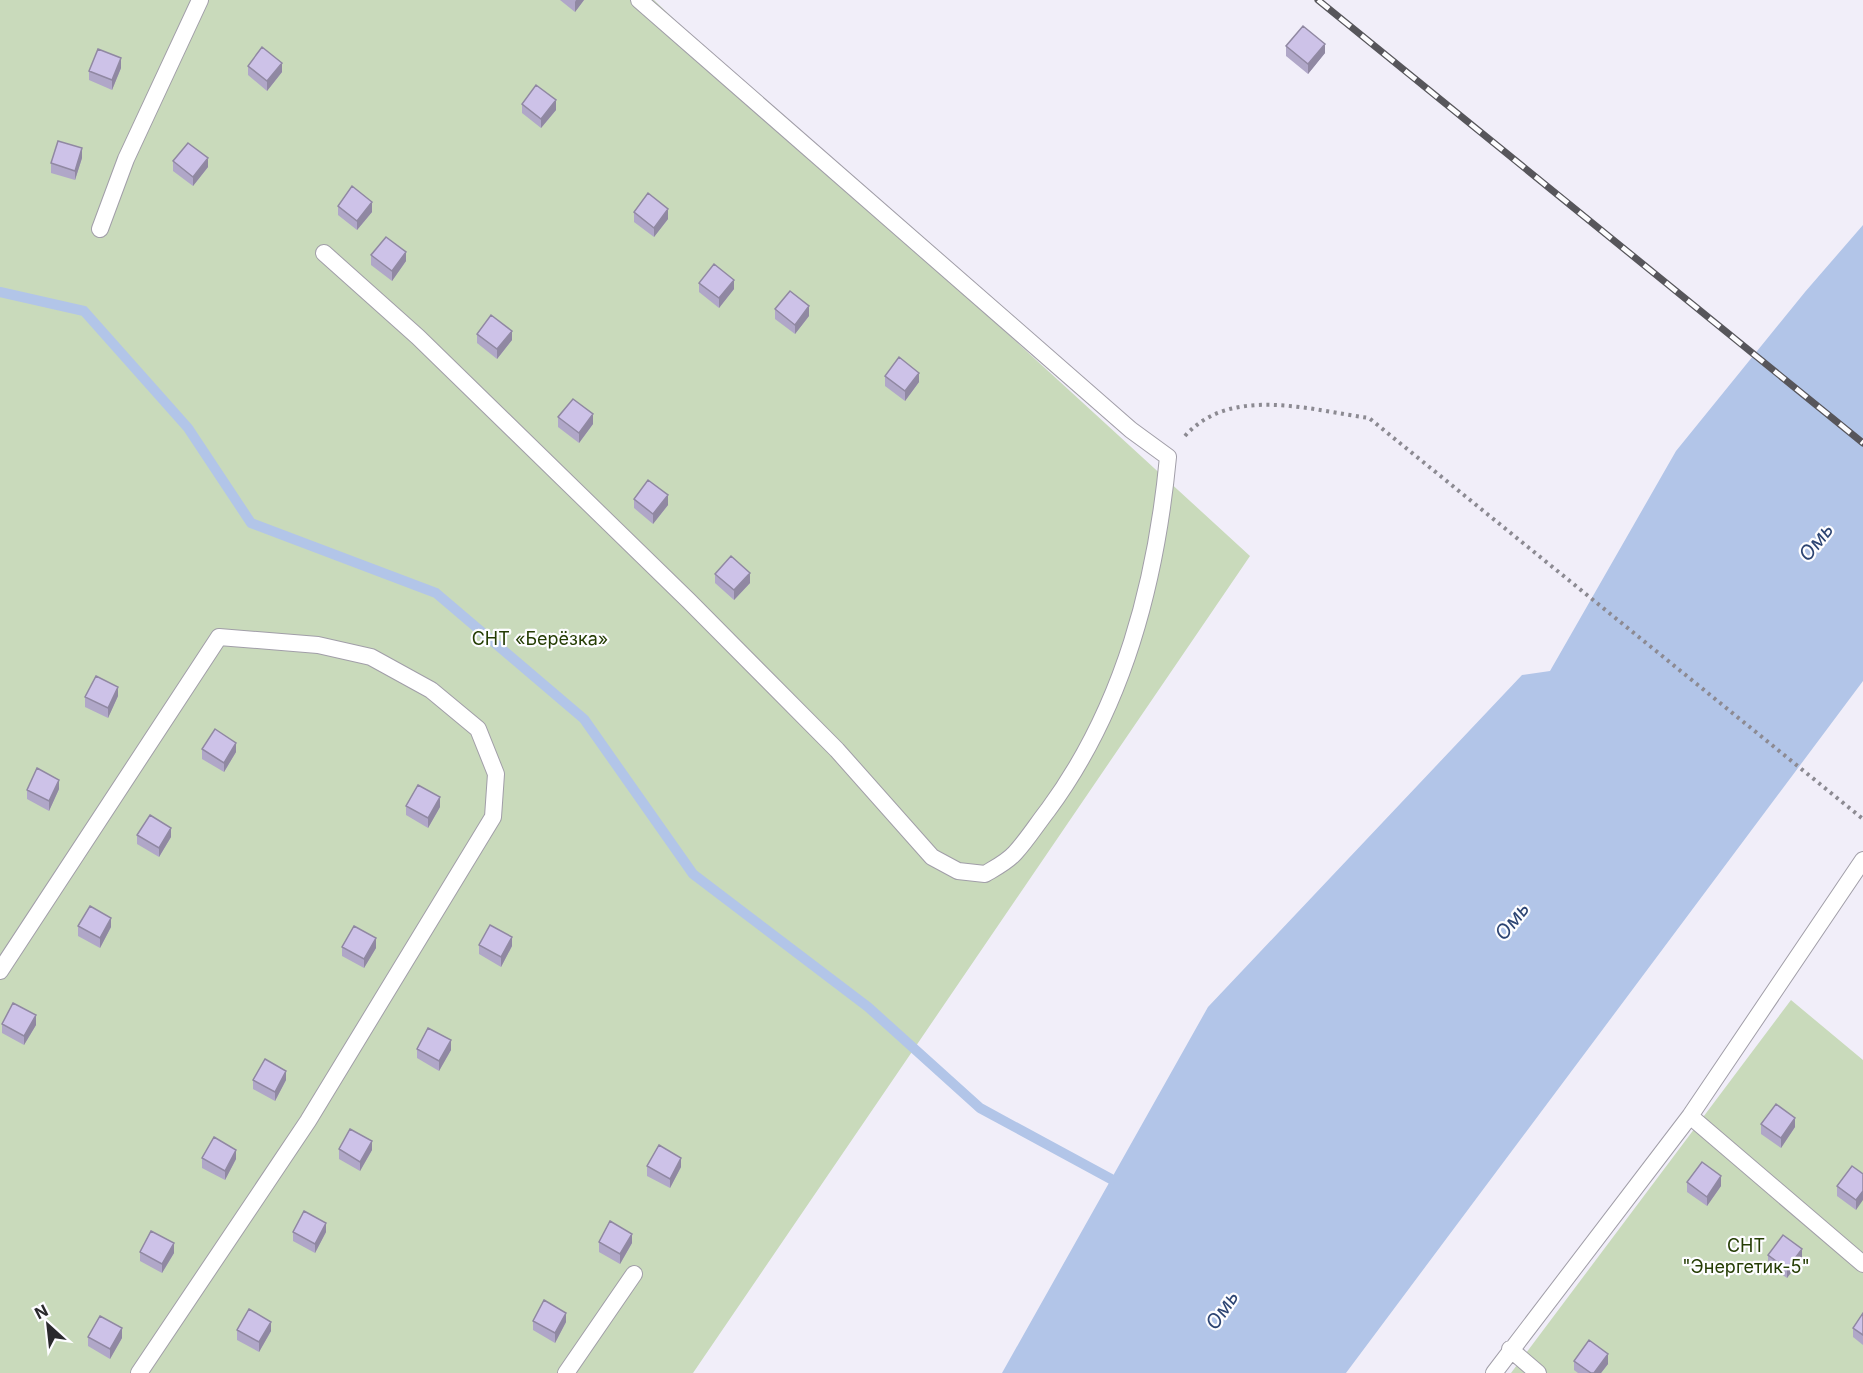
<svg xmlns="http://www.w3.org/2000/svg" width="1863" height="1373" font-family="Inter,sans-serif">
<rect width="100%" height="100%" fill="#f1eef9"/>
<path fill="#c9dabb" d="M0 0H654L890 226 1250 556 693 1373H0Z
M1791 1000 1863 1060V1373H1511Z"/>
<path fill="#b2c5e8" d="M1863 225V681L1346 1373H1002L1208 1007 1522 675 1550 671 1676 451 1805 292Z"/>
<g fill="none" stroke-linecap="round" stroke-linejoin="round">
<path stroke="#b2c5e8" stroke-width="10" d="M0 292 84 311 188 428 251 523 436 593 584 719 693 874 868 1007 980 1108 1111 1179"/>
<defs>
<path id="service" d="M100 229 126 159 200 0
M324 253 418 337 689 601 837 750 932 857 958 871 985 874C995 868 1007 862 1015 853 1027 840 1037 824 1048 810 1124 707 1156 582 1168 457L1131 430 639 0
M0 971 219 637 318 645 371 657 431 690 478 729 496 774 493 817 308 1121 139 1373
M1690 1116 1863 1264
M1510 1349 1538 1373
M566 1373 634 1274
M1494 1373 1690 1116 1863 860"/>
</defs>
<use href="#service" stroke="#a19ea8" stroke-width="18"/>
<path stroke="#8c8a92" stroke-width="4" stroke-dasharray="3 4.5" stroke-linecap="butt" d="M1185 436C1230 385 1311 410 1369 418L1863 819"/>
<use href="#service" stroke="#fff" stroke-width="16"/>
<defs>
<path id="rail" d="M1318 0 1863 443"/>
</defs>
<use href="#rail" stroke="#57565b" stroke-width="7"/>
<use href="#rail" stroke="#fdfdff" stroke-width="4.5" stroke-dasharray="14" stroke-linecap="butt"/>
</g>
<path fill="#b0a7c8" d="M560 0H584L575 12Z
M1286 46 1325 53 1308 74 1286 56Z
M248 66 282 72 267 91 248 75Z
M121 68 112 90 89 80V71Z
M522 104 556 110 541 128 522 113Z
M82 158 75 180 51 173V163Z
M173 161 208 167 193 186 173 171Z
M338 206 372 212 357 230 338 215Z
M634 212 668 219 654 237 634 222Z
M371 255 406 261 392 281 371 265Z
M699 283 734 289 719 308 699 292Z
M775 309 809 316 795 334 775 319Z
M477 334 512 340 497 359 477 343Z
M885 376 919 382 905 401 885 386Z
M558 417 593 424 579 443 558 427Z
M634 499 668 505 653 524 634 508Z
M715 574 750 583 734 600 715 583Z
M118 696 108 718 85 707V697Z
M202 749 236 752 224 772 202 759Z
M59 789 49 811 27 799V790Z
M406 806 440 807 428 828 406 815Z
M137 835 171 837 159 857 137 844Z
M78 926 111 927 100 948 78 936Z
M479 945 512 946 501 967 479 954Z
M342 947 376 948 364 968 342 956Z
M2 1024 36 1025 24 1045 2 1033Z
M417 1049 451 1050 439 1071 417 1058Z
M253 1080H286L275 1101 253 1089Z
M1761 1124 1795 1127 1781 1148 1761 1134Z
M339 1149 372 1150 360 1171 339 1159Z
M202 1158 236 1159 225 1180 202 1168Z
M647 1166 681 1167 670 1188 647 1176Z
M1863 1174 1856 1210 1837 1196V1186Z
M1687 1182 1721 1186 1707 1206 1687 1192Z
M293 1232H326L315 1253 293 1241Z
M599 1242 632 1243 620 1264 599 1252Z
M140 1252 174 1253 162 1273 140 1261Z
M1768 1255 1802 1258 1787 1278 1768 1265Z
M1863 1313V1345L1853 1337V1328Z
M533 1321 566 1322 555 1343 533 1330Z
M237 1330 271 1331 259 1352 237 1340Z
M88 1337 122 1338 110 1359 88 1346Z
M1574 1361 1608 1364 1601 1373H1578L1574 1370Z"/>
<path fill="#9088a2" d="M576 0H584L575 12V2Z
M1325 44V53L1308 74V64Z
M121 58V68L112 90V80Z
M282 63V72L267 91V81Z
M556 100V110L541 128V119Z
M82 148V158L75 180V171Z
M208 158V167L193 186V177Z
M372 202V212L357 230V221Z
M668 209V219L654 237V228Z
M406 252V261L392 281V271Z
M734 280V289L719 308V298Z
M809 306V316L795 334V325Z
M512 331V340L497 359V349Z
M919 373V382L905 401V391Z
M593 414V424L579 443V433Z
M668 495V505L653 524V514Z
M750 573V583L734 600V590Z
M118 687V696L108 718V708Z
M236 743V752L224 772V763Z
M59 780V789L49 811V801Z
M440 797V807L428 828V818Z
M171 828V837L159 857V848Z
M111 918V927L100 948V938Z
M512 937V946L501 967V957Z
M376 938V948L364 968V959Z
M36 1015V1025L24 1045V1036Z
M451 1040V1050L439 1071V1061Z
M286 1071V1080L275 1101V1092Z
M1795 1118V1127L1781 1148V1138Z
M372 1141V1150L360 1171V1162Z
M236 1150V1159L225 1180V1171Z
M681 1158V1167L670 1188V1179Z
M1721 1176V1186L1707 1206V1197Z
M1863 1191V1200L1856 1210V1200Z
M326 1223V1232L315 1253V1244Z
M632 1234V1243L620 1264V1254Z
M174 1243V1253L162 1273V1264Z
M1802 1249V1258L1787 1278V1269Z
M566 1313V1322L555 1343V1333Z
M271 1322V1331L259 1352V1342Z
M122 1328V1338L110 1359V1349Z
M1608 1354V1364L1601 1373H1594Z"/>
<path fill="#cdc2e8" stroke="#9088a2" stroke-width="1.5" d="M1303 26 1325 44 1308 64 1286 46Z
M262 47 282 63 267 81 248 66Z
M98 49 121 58 112 80 89 71Z
M536 85 556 100 541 119 522 104Z
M58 141 82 148 75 171 51 163Z
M188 143 208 158 193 177 173 161Z
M352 186 372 202 357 221 338 206Z
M648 193 668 209 654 228 634 212Z
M386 237 406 252 392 271 371 255Z
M714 264 734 280 719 298 699 283Z
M790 291 809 306 795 325 775 309Z
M491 315 512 331 497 349 477 334Z
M899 357 919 373 905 391 885 376Z
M573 399 593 414 579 433 558 417Z
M648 480 668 495 653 514 634 499Z
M731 556 750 573 734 590 715 574Z
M96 676 118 687 108 708 85 697Z
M215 729 236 743 224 763 202 749Z
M37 768 59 780 49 801 27 790Z
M418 785 440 797 428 818 406 806Z
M150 815 171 828 159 848 137 835Z
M90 906 111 918 100 938 78 926Z
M490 925 512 937 501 957 479 945Z
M354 926 376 938 364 959 342 947Z
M13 1003 36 1015 24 1036 2 1024Z
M428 1028 451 1040 439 1061 417 1049Z
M265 1059 286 1071 275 1092 253 1080Z
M1776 1104 1795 1118 1781 1138 1761 1124Z
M350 1129 372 1141 360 1162 339 1149Z
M214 1137 236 1150 225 1171 202 1158Z
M659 1145 681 1158 670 1179 647 1166Z
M1702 1162 1721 1176 1707 1197 1687 1182Z
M1852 1166 1863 1174V1191L1856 1200 1837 1186Z
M304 1211 326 1223 315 1244 293 1232Z
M610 1221 632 1234 620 1254 599 1242Z
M151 1231 174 1243 162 1264 140 1252Z
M1783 1235 1802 1249 1787 1269 1768 1255Z
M544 1300 566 1313 555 1333 533 1321Z
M249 1309 271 1322 259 1342 237 1330Z
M1863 1313V1335L1853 1328Z
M100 1316 122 1328 110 1349 88 1337Z
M1589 1340 1608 1354 1594 1373H1591L1574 1361Z"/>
<g text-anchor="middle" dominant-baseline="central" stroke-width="4.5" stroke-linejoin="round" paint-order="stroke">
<g font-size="18" fill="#253d04" stroke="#fdfdff">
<text x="540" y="638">СНТ «Берёзка»</text>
<text x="1746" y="1245">СНТ<tspan x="1746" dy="21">"Энергетик-5"</tspan></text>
</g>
<g font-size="20" font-style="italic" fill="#2c4472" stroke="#fdfdff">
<text transform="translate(1816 542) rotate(-51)">Омь</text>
<text transform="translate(1512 921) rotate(-51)">Омь</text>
<text transform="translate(1222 1310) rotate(-56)">Омь</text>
</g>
</g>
<g transform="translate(48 1325) rotate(333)" stroke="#fdfdff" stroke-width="4.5" paint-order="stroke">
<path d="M0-4.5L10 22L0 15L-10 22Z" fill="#2a292d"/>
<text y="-9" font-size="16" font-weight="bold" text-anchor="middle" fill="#2a292d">N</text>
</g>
</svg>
